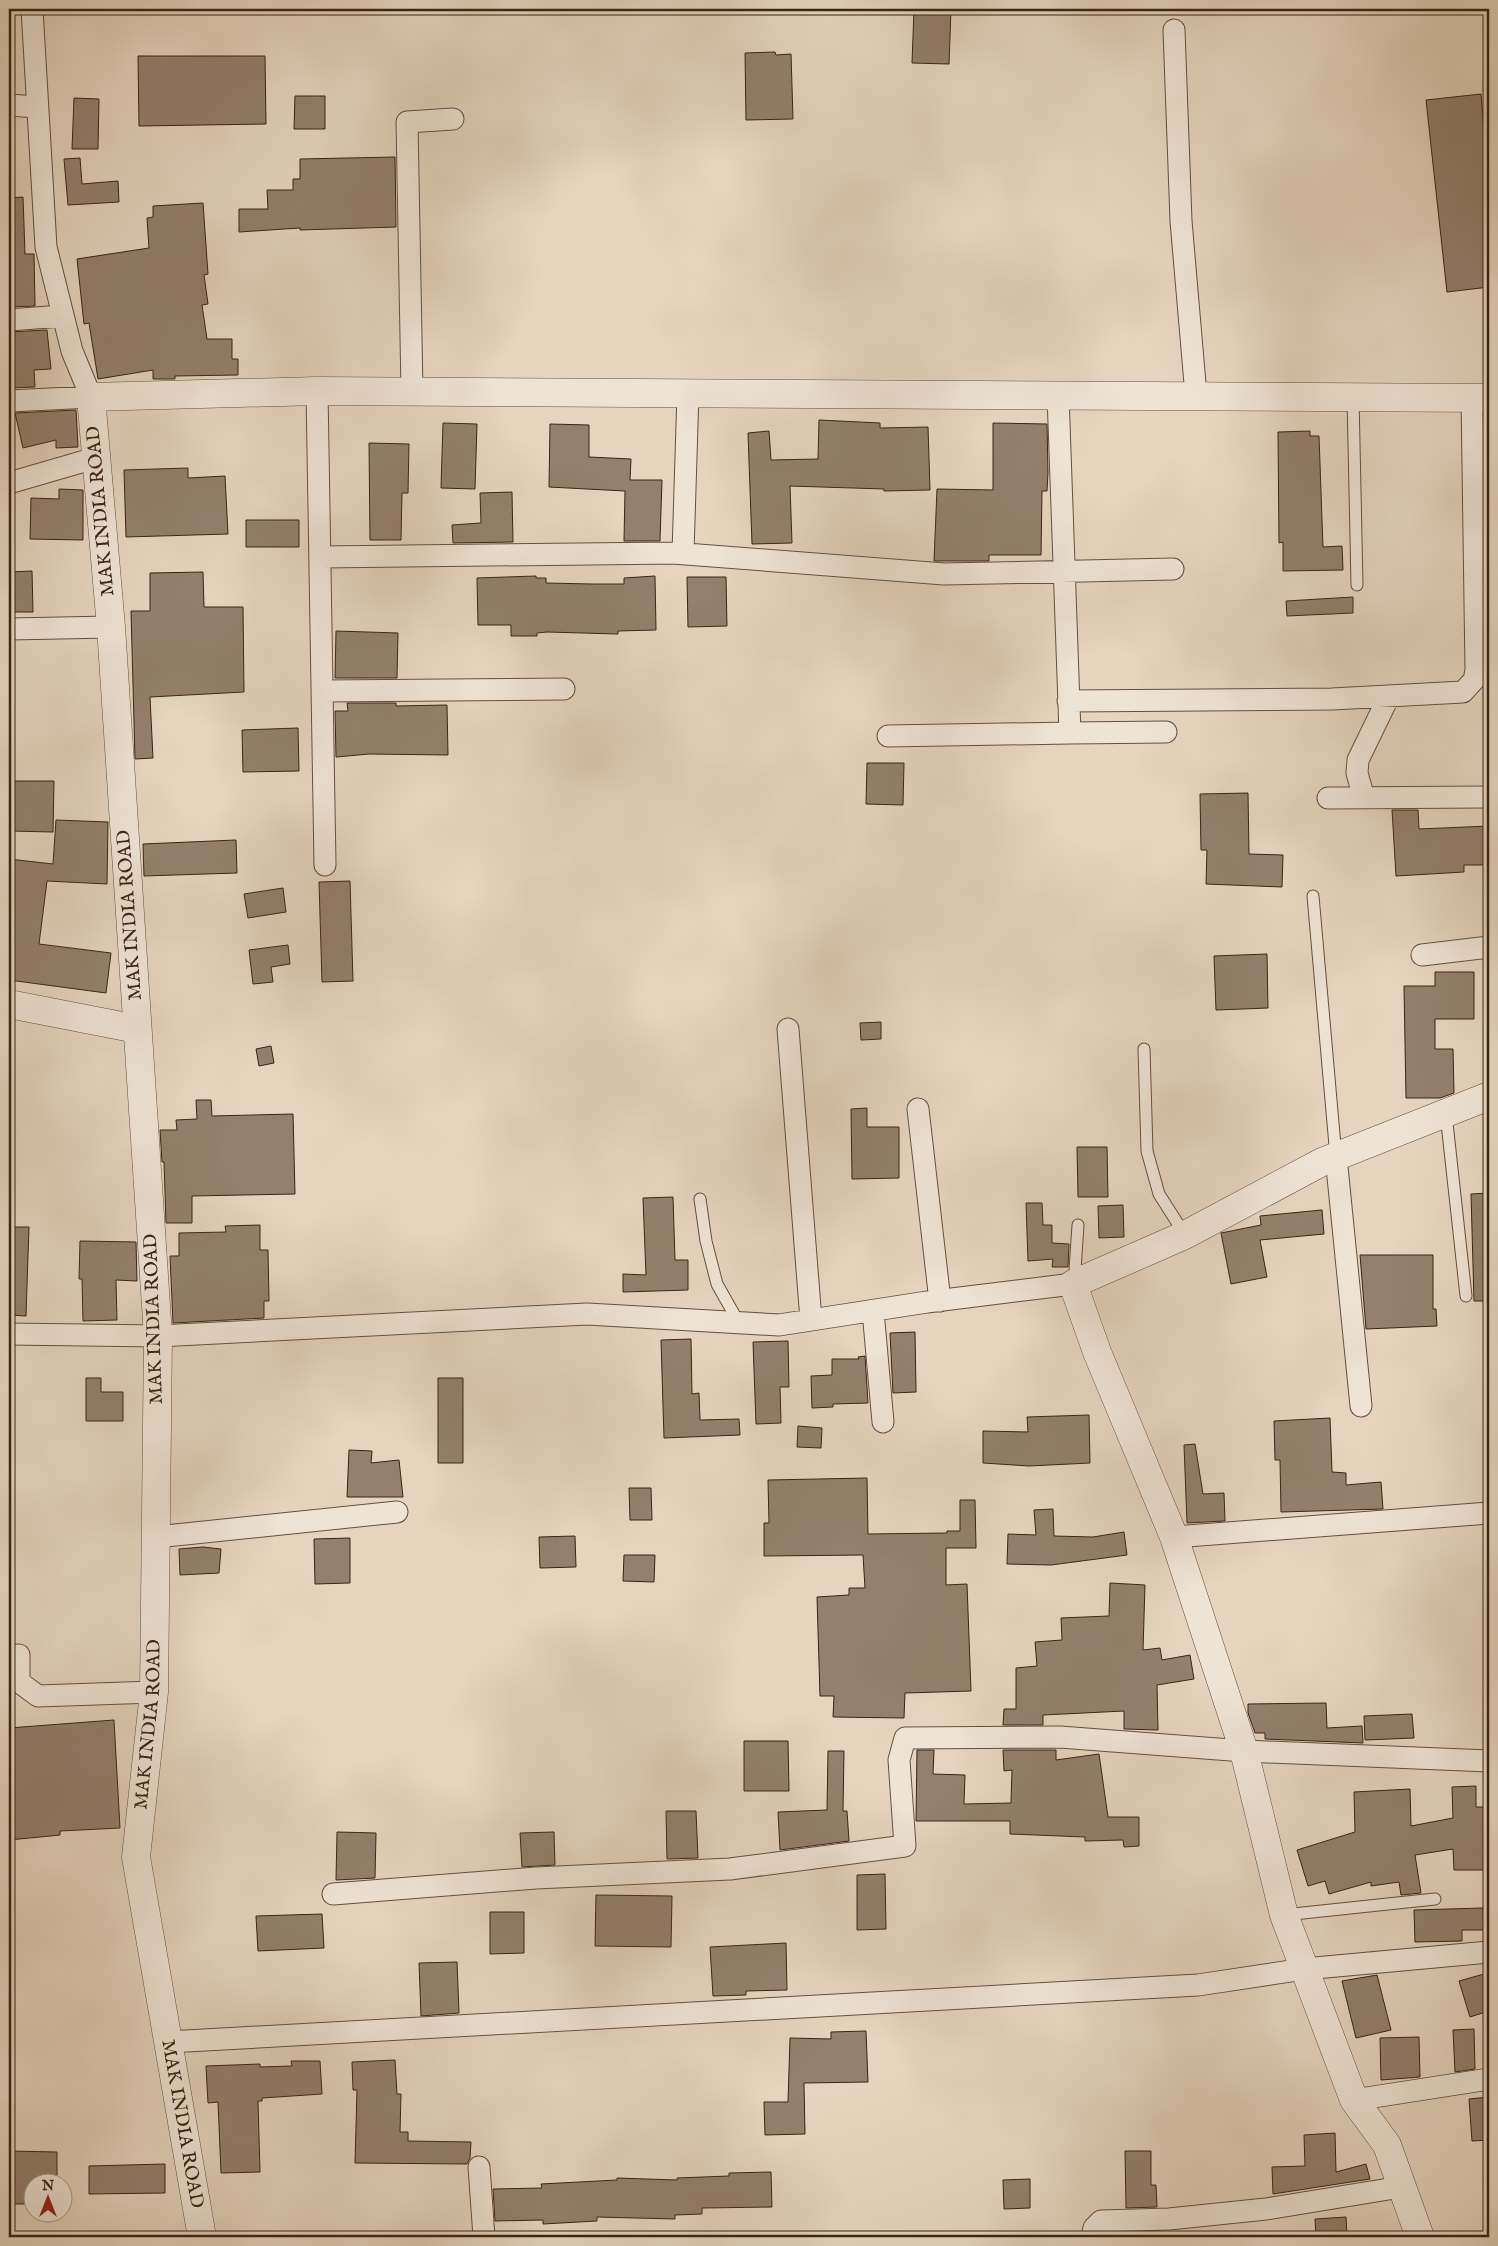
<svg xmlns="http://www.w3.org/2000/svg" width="1498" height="2246" font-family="'IM FELL English',serif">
<rect width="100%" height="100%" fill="#e5d5be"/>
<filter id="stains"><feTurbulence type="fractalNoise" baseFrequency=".004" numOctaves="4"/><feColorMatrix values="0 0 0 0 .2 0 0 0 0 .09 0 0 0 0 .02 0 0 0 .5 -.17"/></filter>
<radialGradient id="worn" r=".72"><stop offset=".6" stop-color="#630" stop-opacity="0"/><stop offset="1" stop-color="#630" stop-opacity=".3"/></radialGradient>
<path fill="#93806d" stroke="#3a2415" d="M914 9H951L949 64 912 63Z
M775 52 776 55 791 54 793 119 746 120 745 53Z
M138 56H265L266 124 139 126Z
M1481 94 1484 132 1489 131V287L1447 292 1426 100Z
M295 96H325V129H294Z
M74 98 99 99 98 149H72Z
M395 157 396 227 300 230V228L239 232V209H268L267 190H293V179H300V159Z
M80 158 82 184 118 181 119 202 68 205 64 159Z
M23 197 25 254H34L35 306 9 307V198Z
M203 203 208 274 204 275 208 304 202 305 207 339H232V359H238V375L175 376V379H153V370L98 379 89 323 84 324 77 259 149 248 147 218 153 217V206Z
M47 330 51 369 34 370 35 387 9 388V332Z
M76 410 78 447 56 448V440L23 448 15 413Z
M819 420 880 423V428L928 427 930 490 884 491V489L790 486 792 543 752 544 748 433 769 431 771 460 818 459Z
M443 423 477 424 475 489 441 488Z
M993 423 1047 424 1048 473 1047 491H1042L1041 555H989V561H934L937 489 993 490Z
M550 424 589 425V457L631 459 630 480H662L660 541H624L625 491 549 487Z
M1310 431V436H1319L1323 547 1342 546 1343 570 1283 571V542L1279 543 1278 432Z
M369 443 409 444 408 493H402L401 540H370Z
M188 468V478L225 476 228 534 126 537 124 470Z
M59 489 83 490V540L30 539 31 498 59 499Z
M512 492 513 542 453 543 452 525 481 523 480 493Z
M246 520H299V547H246Z
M32 571 33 612H9V572Z
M203 572 204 607H243L244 692 150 697 153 758 135 759 131 611H150V573Z
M536 576V578H546V583L592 584H624V578L655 576 656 630 618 631V634L547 632 537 633V636H511V625H478L477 578Z
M687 577H726L727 626 688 627Z
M1353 597V613L1287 616 1286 601Z
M336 631 398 633 397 678H335Z
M347 703H396V706L447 705 448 755 369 754 336 757 335 711H348Z
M298 728 299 771 243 772 242 730Z
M867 763H904L903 805 866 804Z
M9 781H54L53 832 9 831Z
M1248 793 1249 854 1283 855 1282 887 1206 884 1207 850H1201L1200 794Z
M1392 810H1418L1419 829 1489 826V865H1464V872L1396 876Z
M56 820 108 822 107 884 47 881 39 944 111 953 106 993 9 980V859L53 864Z
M236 840 237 873 144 876 143 844Z
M350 881 353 981 322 982 319 882Z
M283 888 286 912 248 918 244 894Z
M288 945 290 964 271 967 273 982 253 984 249 950Z
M1267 954 1268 1008 1216 1010 1214 956Z
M1435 972H1474V1019H1435V1049H1453L1454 1093 1440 1098H1406L1404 986H1435Z
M881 1022V1039L861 1040 860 1023Z
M271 1046 274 1063 259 1066 256 1049Z
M196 1100H211L212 1116 293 1114 295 1194 192 1196V1223H166L164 1162H162L160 1130H177L176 1120 197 1119Z
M867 1108V1127H899V1178L852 1179 851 1109Z
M1077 1147H1107L1108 1197H1078Z
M1489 1193V1301H1474L1471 1194Z
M673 1197 675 1260H688V1290L623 1292V1274L646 1275 643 1198Z
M1026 1203H1042L1043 1225H1052V1243L1069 1244 1068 1267H1052L1053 1259 1028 1261Z
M1123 1205 1124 1237 1099 1238 1098 1206Z
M1322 1210 1324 1234 1260 1240 1267 1277 1231 1284 1221 1233 1261 1225 1260 1216Z
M260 1225V1250H268L269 1301H264V1318L173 1323 170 1256H179V1233L226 1232 225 1226Z
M9 1227H29L26 1316 9 1315Z
M80 1241 136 1242 137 1281 116 1280 117 1320 83 1321 82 1279H79Z
M1360 1255H1433V1309H1436L1437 1326 1366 1329Z
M915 1332 916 1392 893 1393 890 1333Z
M691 1339 692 1394 699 1393 700 1420 739 1419 740 1435 664 1438 661 1340Z
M788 1341 789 1387H780L781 1423 756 1424 753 1342Z
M865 1356 868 1403 833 1404V1407L812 1408 811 1376 832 1375V1359H859L858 1357Z
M86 1378H101V1392H123V1421H86Z
M438 1378H463V1463H438Z
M1089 1415 1090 1463 1029 1466 983 1463V1431L1028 1432 1027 1417Z
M1330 1418 1332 1472 1346 1473V1485L1381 1482 1383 1509 1281 1512 1280 1460H1275L1274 1421Z
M798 1426 822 1428 821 1448 797 1447Z
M1195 1444 1203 1494 1224 1493 1225 1521 1187 1523 1184 1445Z
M349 1450 372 1451 371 1463 399 1460 403 1497H347Z
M867 1478 868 1534 947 1533V1531H960V1500H975L976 1548H946V1585L967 1584 971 1691 905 1693 904 1718 833 1717 834 1696H820L817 1597 849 1595V1588H865L863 1555 764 1556V1523H769L768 1480Z
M629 1488H651L652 1520H630Z
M1053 1509 1054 1536 1093 1537 1124 1532 1127 1555 1051 1565 1007 1564 1008 1534 1036 1535 1034 1510Z
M575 1536 576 1567 540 1568 539 1537Z
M350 1538V1583L315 1584 314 1539Z
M203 1547 221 1549 219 1573 180 1575 179 1549Z
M624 1555H655L654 1582 623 1581Z
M1110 1583 1145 1585 1143 1650 1160 1648 1162 1660 1190 1655 1194 1679 1157 1685 1158 1730 1124 1729V1711L1043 1715V1725H1003L1004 1709H1016V1668L1037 1666 1035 1642 1062 1640 1061 1618 1109 1616Z
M1326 1703 1327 1728 1362 1726 1363 1743 1265 1739V1733H1255L1248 1713V1704Z
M1412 1714 1414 1738 1365 1740 1364 1716Z
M114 1720 120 1828 60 1831V1835L9 1840V1728Z
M744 1741H788L789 1791H744Z
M917 1750H934L933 1774 965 1775 964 1804 1011 1803 1012 1770 1004 1771 1003 1750H1056V1760L1099 1754 1108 1817H1139V1846L1124 1847 1123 1840 1085 1841V1837L1010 1834V1821H916Z
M828 1751H844L843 1811H847L849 1841 780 1850 778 1812 827 1810Z
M1476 1786V1807H1489V1870H1454L1453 1849 1415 1855 1421 1893 1401 1895 1399 1882 1371 1886V1882L1329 1894 1325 1881 1308 1886 1297 1850 1355 1832 1354 1792 1410 1789 1411 1826 1453 1818 1452 1787Z
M666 1811H696L698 1858 667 1859Z
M337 1832 376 1833 375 1878 336 1880Z
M554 1832 555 1865 522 1867 520 1833Z
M885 1874 886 1929 857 1930V1875Z
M596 1895 672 1896 671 1947 595 1946Z
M1483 1908 1484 1930H1462V1941L1415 1942 1414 1910Z
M490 1912H524V1953L490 1954Z
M322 1914 324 1948 258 1951 256 1916Z
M786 1943 787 1990 746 1991V1995L713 1996 710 1947Z
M457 1962 459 2013 421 2016 419 1963Z
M1484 1974 1489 1991V2011L1470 2017 1459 1981Z
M1377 1975 1391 2030 1356 2038 1342 1981Z
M1474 2029 1475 2069 1455 2072 1453 2030Z
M866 2031 868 2082 804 2083 805 2134 765 2135 764 2102H788L790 2038 831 2039V2032Z
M1419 2037 1420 2077 1381 2080 1380 2038Z
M395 2060 397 2094H401L400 2132H408V2141L471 2142 470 2158 467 2164 355 2163 357 2090H353L352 2062Z
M291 2061H320L322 2094 262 2098V2101H258L260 2172 221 2173 218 2102 208 2103 206 2066 260 2064V2067L292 2066Z
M1489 2097V2140L1472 2141 1469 2099Z
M1335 2133 1336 2172 1366 2164 1370 2179 1273 2194 1272 2167 1305 2166 1304 2135Z
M9 2151 57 2152V2184H32V2204H9Z
M1125 2151H1151V2185H1156L1157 2207 1126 2208Z
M165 2164V2193L89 2194V2166Z
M771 2172 772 2207 702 2208V2214L675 2215V2219L597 2217V2221L543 2224V2220L495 2221 493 2189 542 2188 541 2184 617 2180V2178L677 2180V2178L729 2176V2173Z
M1030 2179V2208L1004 2209 1003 2180Z
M1346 2217 1347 2237H1316L1315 2219Z"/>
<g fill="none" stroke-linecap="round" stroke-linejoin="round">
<defs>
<path id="service" d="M1353 397 1357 585
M1313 896 1336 1157
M1144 1049 1147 1151 1159 1194 1185 1235
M1446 1114 1466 1296
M700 1199 706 1241 717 1284 739 1323
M1078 1225 1075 1270 1082 1280
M1284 1915 1435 1899"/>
<path id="minor" d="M1174 30 1181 221 1196 395
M9 105 37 107
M9 320 62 316
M317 391 325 865
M412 391 407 122 453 119
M9 401 91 397 72 351 46 247 32 9
M9 483 95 458
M683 553 688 393
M321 557 673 553 944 574 1173 569
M9 629 111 627
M323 691 564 689
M1068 701 1332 699 1463 692 1474 680 1476 670 1472 398
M1070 733 1166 732
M888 736 1070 733 1058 395
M1328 798 1489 797
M1364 798 1357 773 1358 760 1389 696
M1422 955 1489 947
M788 1029 811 1320
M918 1109 940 1301
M1336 1157 1361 1406
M873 1311 883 1422
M9 1334 158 1336 587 1314 779 1325 927 1302 1073 1284
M156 1537 397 1512
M1174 1537 1489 1513
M9 1656 19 1655V1682L38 1696 154 1692
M333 1894 536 1878 730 1869 905 1846 899 1760 905 1738 1060 1737 1244 1751 1489 1761
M168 2042 1198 1985 1304 1969 1489 1952
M1354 2100 1489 2079
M479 2167 484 2237
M1092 2237 1094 2228 1101 2221 1169 2219 1266 2209 1401 2187"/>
<g id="tertiary">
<path d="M9 1004 137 1029"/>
<path id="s1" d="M202 2237 136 1857 154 1692 158 1336 111 627 91 397 317 391 1489 398"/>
<path d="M1420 2237 1387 2145 1354 2100 1300 1957 1284 1915 1244 1751 1174 1537 1097 1352 1073 1284 1185 1235 1322 1162 1489 1096"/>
</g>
</defs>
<use href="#service" stroke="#65503f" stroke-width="13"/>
<use href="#minor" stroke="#65503f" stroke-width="23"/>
<use href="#tertiary" stroke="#65503f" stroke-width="29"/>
<use href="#service" stroke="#eee4d5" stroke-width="11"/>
<use href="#minor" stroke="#eee4d5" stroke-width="21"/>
<use href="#tertiary" stroke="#eee4d5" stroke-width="28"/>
</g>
<g text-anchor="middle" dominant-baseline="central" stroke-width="5" stroke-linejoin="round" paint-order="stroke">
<g font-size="19" fill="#3a2415" stroke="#eee4d5">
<text transform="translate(101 511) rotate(-95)">MAK INDIA ROAD</text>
<text transform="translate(130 915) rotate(-94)">MAK INDIA ROAD</text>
<text transform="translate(154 1319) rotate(-92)">MAK INDIA ROAD</text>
<text stroke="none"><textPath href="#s1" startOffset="519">MAK INDIA ROAD</textPath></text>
<text transform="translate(182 2124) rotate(80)">MAK INDIA ROAD</text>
</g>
</g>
<rect width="1498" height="2246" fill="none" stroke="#e5d5be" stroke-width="30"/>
<rect x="10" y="10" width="1478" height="2226" fill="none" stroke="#3a2415" stroke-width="2.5"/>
<rect x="15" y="15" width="1468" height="2216" fill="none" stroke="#3a2415"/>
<g transform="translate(48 2198)"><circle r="24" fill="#eee4d5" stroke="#a69788"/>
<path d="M0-4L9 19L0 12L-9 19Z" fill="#8f2418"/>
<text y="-8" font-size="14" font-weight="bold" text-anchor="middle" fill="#3a2415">N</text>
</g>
<rect width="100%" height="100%" filter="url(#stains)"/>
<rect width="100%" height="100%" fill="url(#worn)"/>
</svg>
